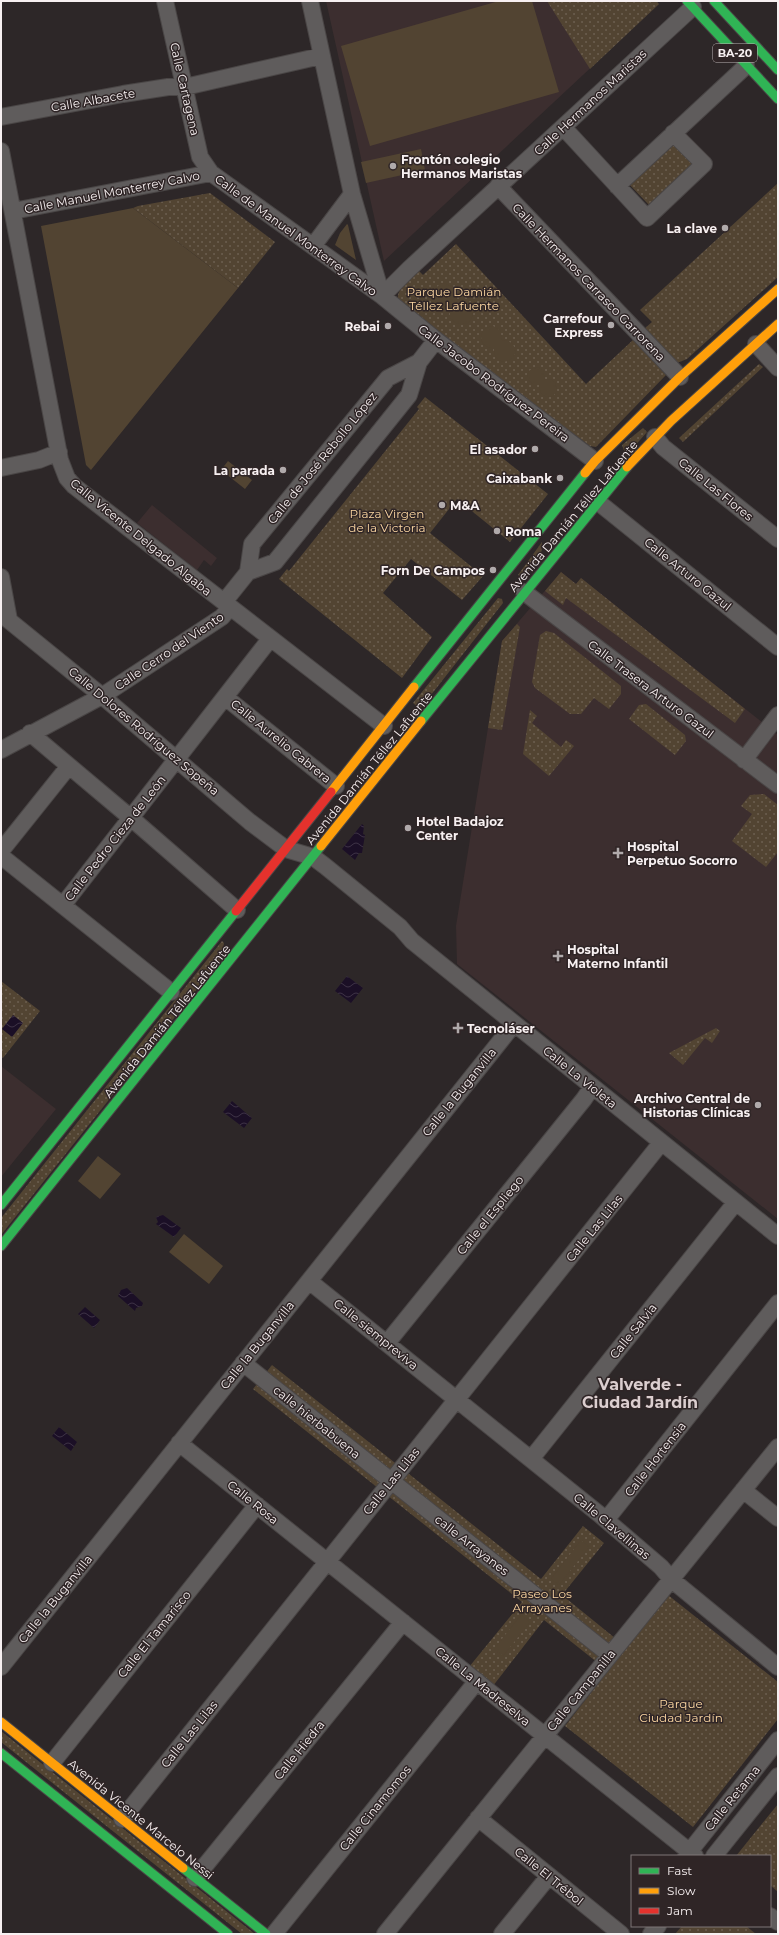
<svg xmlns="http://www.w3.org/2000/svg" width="779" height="1935" font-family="Montserrat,sans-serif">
<defs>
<pattern id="grass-dots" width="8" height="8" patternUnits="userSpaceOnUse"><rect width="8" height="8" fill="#524432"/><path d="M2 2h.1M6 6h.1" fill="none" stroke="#6c5f50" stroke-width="1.8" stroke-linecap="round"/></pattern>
<pattern id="water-waves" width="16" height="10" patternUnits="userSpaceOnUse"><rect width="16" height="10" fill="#1b0f26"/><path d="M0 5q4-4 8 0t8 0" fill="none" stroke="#3d3246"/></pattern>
</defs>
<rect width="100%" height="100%" fill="#2d2728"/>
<path fill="#3c2e2f" d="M326 1H656L659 4 384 261Z
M152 505 217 558 211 566 204 560 197 570 137 523Z
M561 572 576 584 581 578 778 735V1219L457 964 456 926 502 641Z
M1 1066 56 1109 1 1177Z"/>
<path fill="url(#grass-dots)" d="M547 1H656L659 4 590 69Z
M679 135 700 157 649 205 628 183Z
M778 183V277L687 359 677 363 644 329 652 322 640 310Z
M210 193 275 242 238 288 133 208 138 206Z
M456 244 586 384 634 339 666 375 596 447 590 446 403 308C401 305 399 302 398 299 396 289 413 277 419 271L423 275Z
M759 364 763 367 683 442 679 438Z
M425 397 548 494 510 542 457 499 430 533 483 576 462 600 411 559 383 593 432 637 402 678 279 579 287 569 289 571 419 409 417 407Z
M643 428 647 432 626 456 622 445Z
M542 542 541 557 523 578 518 575Z
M561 572 576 584 581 578 745 709 735 723 566 598 563 605 545 591Z
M498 598 502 599 503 603 420 709 413 703Z
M517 624 520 627 502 730 488 728 502 641Z
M546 631 554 633 621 686V694L609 709 594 698 581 714H570L535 688 532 682 540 635Z
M646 704 685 735 686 741 675 755 629 719 639 705Z
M530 710 537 716 532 723 561 747 566 740 574 746 549 776 523 754Z
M764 794 778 805V852L766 867 732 841 752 814 741 806 750 795Z
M222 941 224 943 222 958 1 1235V1218Z
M1 981 40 1011 3 1058 1 1056Z
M716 1028 720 1031 712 1043 705 1038 683 1065 669 1053Z
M272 1365 541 1579 583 1526 604 1543 562 1595 626 1647 668 1595 778 1682V1719L693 1827 565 1726 608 1671 544 1620 489 1691 469 1667 522 1602 253 1389Z
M1 1731 255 1934H242L1 1742Z
M778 1804V1892L770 1885V1856H736Z
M682 1926H746L756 1934H675Z"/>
<path fill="#524432" d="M499 1H532L559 92 370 146 341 46Z
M421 149 425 170 366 183 361 162Z
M133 208 238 288 91 470 86 465 41 226Z
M347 224 348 225 356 260 335 245 340 233Z
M444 283 456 288 457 300C472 297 479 314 467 324L456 323 450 318V308L440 307 434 301V290L440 284Z
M493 326 500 330 502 340C511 340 516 346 515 354 508 367 493 362 494 348 477 348 477 327 493 326Z
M538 367 543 370 545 380 550 379 555 382 557 391 553 396C544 399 538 393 540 384H533C527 381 526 375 530 370Z
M228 461 252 480 245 489 221 470Z
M98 1156 121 1174 100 1199 78 1181Z
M184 1234 223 1266 209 1284 169 1252Z
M581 1540 589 1547 559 1585 551 1579Z
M521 1615 530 1622 503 1656 494 1649Z"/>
<path fill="url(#water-waves)" d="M362 824 364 826 363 834 365 835 362 853H359L355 860 342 849Z
M347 976 363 988 351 1003 335 991Z
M13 1015 23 1023 12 1037 2 1029Z
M232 1101 252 1118 244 1128 223 1112Z
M163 1215 181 1228 174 1237 156 1224 158 1222 156 1217Z
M127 1288 143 1303 142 1306 136 1308 135 1311 118 1296 121 1290Z
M85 1307 100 1320 94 1328 78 1314Z
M59 1427 77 1442 71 1451 52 1436Z"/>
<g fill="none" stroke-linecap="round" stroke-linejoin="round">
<defs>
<path id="street" d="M165 1 200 157 211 173 382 296 436 340 595 461
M310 1 352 194 382 296
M1 117 123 94 168 87H185L321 56
M563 127 647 218 704 164 673 133
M1 151 60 460 67 478 74 486 384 726
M498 186 680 377
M617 186 746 66
M13 211 211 173
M313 246 352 194
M382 296 409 269 693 7
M756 344 778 368
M655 437 663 447 778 539
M1 468 39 460 59 452
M598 502 778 647
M248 572 275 562 409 395 419 362 436 340
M1 577 9 620
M524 592 778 785
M224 602 248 572 252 544 388 378 419 362
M1 614 102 696 250 822 286 849 313 857 325 866 400 927 412 941 778 1236
M225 697 336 786
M30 733 131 818 237 910
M1 750 102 696 222 617 230 607
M744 760 778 715
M1 851 69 766
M1 856 171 992
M63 905 270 639
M309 1281 599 1514 661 1567 672 1580 778 1667
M387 1343 584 1099 592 1087
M243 1363 610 1655
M179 1443 695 1856
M531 1459 736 1202
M743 1490 778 1518
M606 1520 778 1303
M1 1667 514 1024
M52 1763 257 1505
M478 1818 621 1934
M122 1819 661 1143
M686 1856 778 1740
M714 1856 778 1776
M195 1878 403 1622
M770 1916 778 1922
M274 1934 477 1681
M385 1934 778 1447
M502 1934 549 1876
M651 1934 658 1926"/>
<path id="fast" d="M687 1 778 99
M714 1 778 70
M414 687 585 473
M421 721 627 467
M1 1205 236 911
M1 1246 321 846
M1 1753 228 1934
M183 1868 266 1934"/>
<path id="slow" d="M627 467 671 421 778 324
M585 473 595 461 680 377 778 289
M331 792 414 687
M321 846 421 721
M1 1722 183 1868"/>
<path id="jam" d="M236 911 331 792"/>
</defs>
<use href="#street" stroke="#4a4646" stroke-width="18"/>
<use href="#fast" stroke="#4a4646" stroke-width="11"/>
<use href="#slow" stroke="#4a4646" stroke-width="11"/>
<use href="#jam" stroke="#4a4646" stroke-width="11"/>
<use href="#street" stroke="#5f5c5c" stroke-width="16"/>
<use href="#fast" stroke="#30b455" stroke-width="9"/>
<use href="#slow" stroke="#ff9f0a" stroke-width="9"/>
<use href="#jam" stroke="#e5322d" stroke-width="9"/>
</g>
<g fill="#b0aaab" stroke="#2f2526" stroke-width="1.5">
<circle cx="393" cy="166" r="4"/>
<circle cx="725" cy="228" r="4"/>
<circle cx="611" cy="325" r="4"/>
<circle cx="388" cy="326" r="4"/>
<circle cx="535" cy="449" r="4"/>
<circle cx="283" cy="470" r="4"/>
<circle cx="560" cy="478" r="4"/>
<circle cx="442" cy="505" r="4"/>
<circle cx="497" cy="531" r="4"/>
<circle cx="493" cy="570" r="4"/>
<circle cx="408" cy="828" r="4"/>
<path d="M616 847h4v4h4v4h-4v4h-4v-4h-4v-4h4z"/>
<path d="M556 950h4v4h4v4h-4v4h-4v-4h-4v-4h4z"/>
<path d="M456 1022h4v4h4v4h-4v4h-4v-4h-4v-4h4z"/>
<circle cx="758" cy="1105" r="4"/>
</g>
<g text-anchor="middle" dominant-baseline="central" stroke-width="3" stroke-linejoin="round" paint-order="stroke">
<rect fill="#2f2526" stroke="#bbb3b4" stroke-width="1" x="713" y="44" width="44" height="18" rx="3"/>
<g font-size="11" font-weight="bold" fill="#f7f0f1">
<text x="735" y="53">BA-20</text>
</g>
<g font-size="12" fill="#f7f0f1" stroke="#2f2526">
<text transform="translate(185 89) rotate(77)">Calle Cartagena</text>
<text transform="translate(93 100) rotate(-10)">Calle Albacete</text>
<text transform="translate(590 102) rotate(-43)">Calle Hermanos Maristas</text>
<text transform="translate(112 192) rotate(-11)">Calle Manuel Monterrey Calvo</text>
<text transform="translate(296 235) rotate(36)">Calle de Manuel Monterrey Calvo</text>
<text transform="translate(589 282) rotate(46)">Calle Hermanos Carrasco Garrorena</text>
<text transform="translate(494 383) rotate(37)">Calle Jacobo Rodríguez Pereira</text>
<text transform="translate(322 458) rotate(-51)">Calle de José Rebollo López</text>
<text transform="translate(716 489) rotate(39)">Calle Las Flores</text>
<text transform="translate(573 516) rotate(-50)">Avenida Damián Téllez Lafuente</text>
<text transform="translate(141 537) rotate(39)">Calle Vicente Delgado Algaba</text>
<text transform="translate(688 574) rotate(39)">Calle Arturo Gazul</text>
<text transform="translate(169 651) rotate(-34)">Calle Cerro del Viento</text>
<text transform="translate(651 689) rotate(37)">Calle Trasera Arturo Gazul</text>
<text transform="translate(144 731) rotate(40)">Calle Dolores Rodríguez Sopeña</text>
<text transform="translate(281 741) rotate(39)">Calle Aurelio Cabrera</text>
<text transform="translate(369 768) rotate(-51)">Avenida Damián Téllez Lafuente</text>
<text transform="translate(115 838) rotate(-52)">Calle Pedro Cieza de León</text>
<text transform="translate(167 1021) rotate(-51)">Avenida Damián Téllez Lafuente</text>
<text transform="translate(580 1077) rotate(39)">Calle La Violeta</text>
<text transform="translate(459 1092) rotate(-51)">Calle la Buganvilla</text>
<text transform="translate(490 1215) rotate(-51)">Calle el Espliego</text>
<text transform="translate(594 1228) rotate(-51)">Calle Las Lilas</text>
<text transform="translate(633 1331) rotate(-51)">Calle Salvia</text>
<text transform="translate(376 1334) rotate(39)">Calle siempreviva</text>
<text transform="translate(257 1345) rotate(-51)">Calle la Buganvilla</text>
<text transform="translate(317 1422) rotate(39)">calle hierbabuena</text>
<text transform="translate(655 1459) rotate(-52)">Calle Hortensia</text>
<text transform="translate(391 1481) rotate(-51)">Calle Las Lilas</text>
<text transform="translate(253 1502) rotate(39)">Calle Rosa</text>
<text transform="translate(612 1526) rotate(40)">Calle Clavellinas</text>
<text transform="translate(472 1545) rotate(38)">calle Arrayanes</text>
<text transform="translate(55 1599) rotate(-51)">Calle la Buganvilla</text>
<text transform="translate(154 1634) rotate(-51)">Calle El Tamarisco</text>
<text transform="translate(483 1686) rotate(39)">Calle La Madreselva</text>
<text transform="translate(581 1690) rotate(-51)">Calle Campanilla</text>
<text transform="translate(189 1734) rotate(-51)">Calle Las Lilas</text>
<text transform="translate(299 1750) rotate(-51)">Calle Hiedra</text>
<text transform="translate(732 1798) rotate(-51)">Calle Retama</text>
<text transform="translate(375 1808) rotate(-51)">Calle Cinamomos</text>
<text transform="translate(141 1819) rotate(39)">Avenida Vicente Marcelo Nessi</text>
<text transform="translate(549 1876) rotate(39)">Calle El Trébol</text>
</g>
<g font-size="12" font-weight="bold" fill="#f7f0f1" stroke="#2f2526" text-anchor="end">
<text x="401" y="159" text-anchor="start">Frontón colegio<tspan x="401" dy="14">Hermanos Maristas</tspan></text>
<text x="717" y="228">La clave</text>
<text x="603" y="318">Carrefour<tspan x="603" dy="14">Express</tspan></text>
<text x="380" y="326">Rebai</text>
<text x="527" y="449">El asador</text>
<text x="275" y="470">La parada</text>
<text x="552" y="478">Caixabank</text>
<text x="450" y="505" text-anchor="start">M&amp;A</text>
<text x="505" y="531" text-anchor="start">Roma</text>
<text x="485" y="570">Forn De Campos</text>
<text x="416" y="821" text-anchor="start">Hotel Badajoz<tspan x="416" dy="14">Center</tspan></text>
<text x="627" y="846" text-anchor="start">Hospital<tspan x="627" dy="14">Perpetuo Socorro</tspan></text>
<text x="567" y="949" text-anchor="start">Hospital<tspan x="567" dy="14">Materno Infantil</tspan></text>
<text x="467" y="1028" text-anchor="start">Tecnoláser</text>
<text x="750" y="1098">Archivo Central de<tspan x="750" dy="14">Historias Clínicas</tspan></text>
</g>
<g font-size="12" fill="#fcd7a2" stroke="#2f2526">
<text x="454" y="291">Parque Damián<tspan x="454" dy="14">Téllez Lafuente</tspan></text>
<text x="387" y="513">Plaza Virgen<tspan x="387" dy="14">de la Victoria</tspan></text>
<text x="542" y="1593">Paseo Los<tspan x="542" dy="14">Arrayanes</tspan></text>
<text x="681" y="1703">Parque<tspan x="681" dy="14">Ciudad Jardín</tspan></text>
</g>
<g font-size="16" font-weight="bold" fill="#dbcecf" stroke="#2f2526">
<text x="640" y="1384">Valverde -<tspan x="640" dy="18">Ciudad Jardín</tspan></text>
</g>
</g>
<rect width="779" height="1935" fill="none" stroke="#f7f0f1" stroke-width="4"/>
<rect x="631" y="1855" width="140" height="72" fill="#2f2526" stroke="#7f7677"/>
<rect x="639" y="1868" width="20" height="6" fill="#30b455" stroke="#7f7677"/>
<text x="667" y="1875" font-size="12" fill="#f7f0f1">Fast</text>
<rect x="639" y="1888" width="20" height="6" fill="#ff9f0a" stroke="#7f7677"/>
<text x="667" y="1895" font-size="12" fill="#f7f0f1">Slow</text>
<rect x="639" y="1908" width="20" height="6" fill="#e5322d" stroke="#7f7677"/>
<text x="667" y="1915" font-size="12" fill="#f7f0f1">Jam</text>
</svg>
